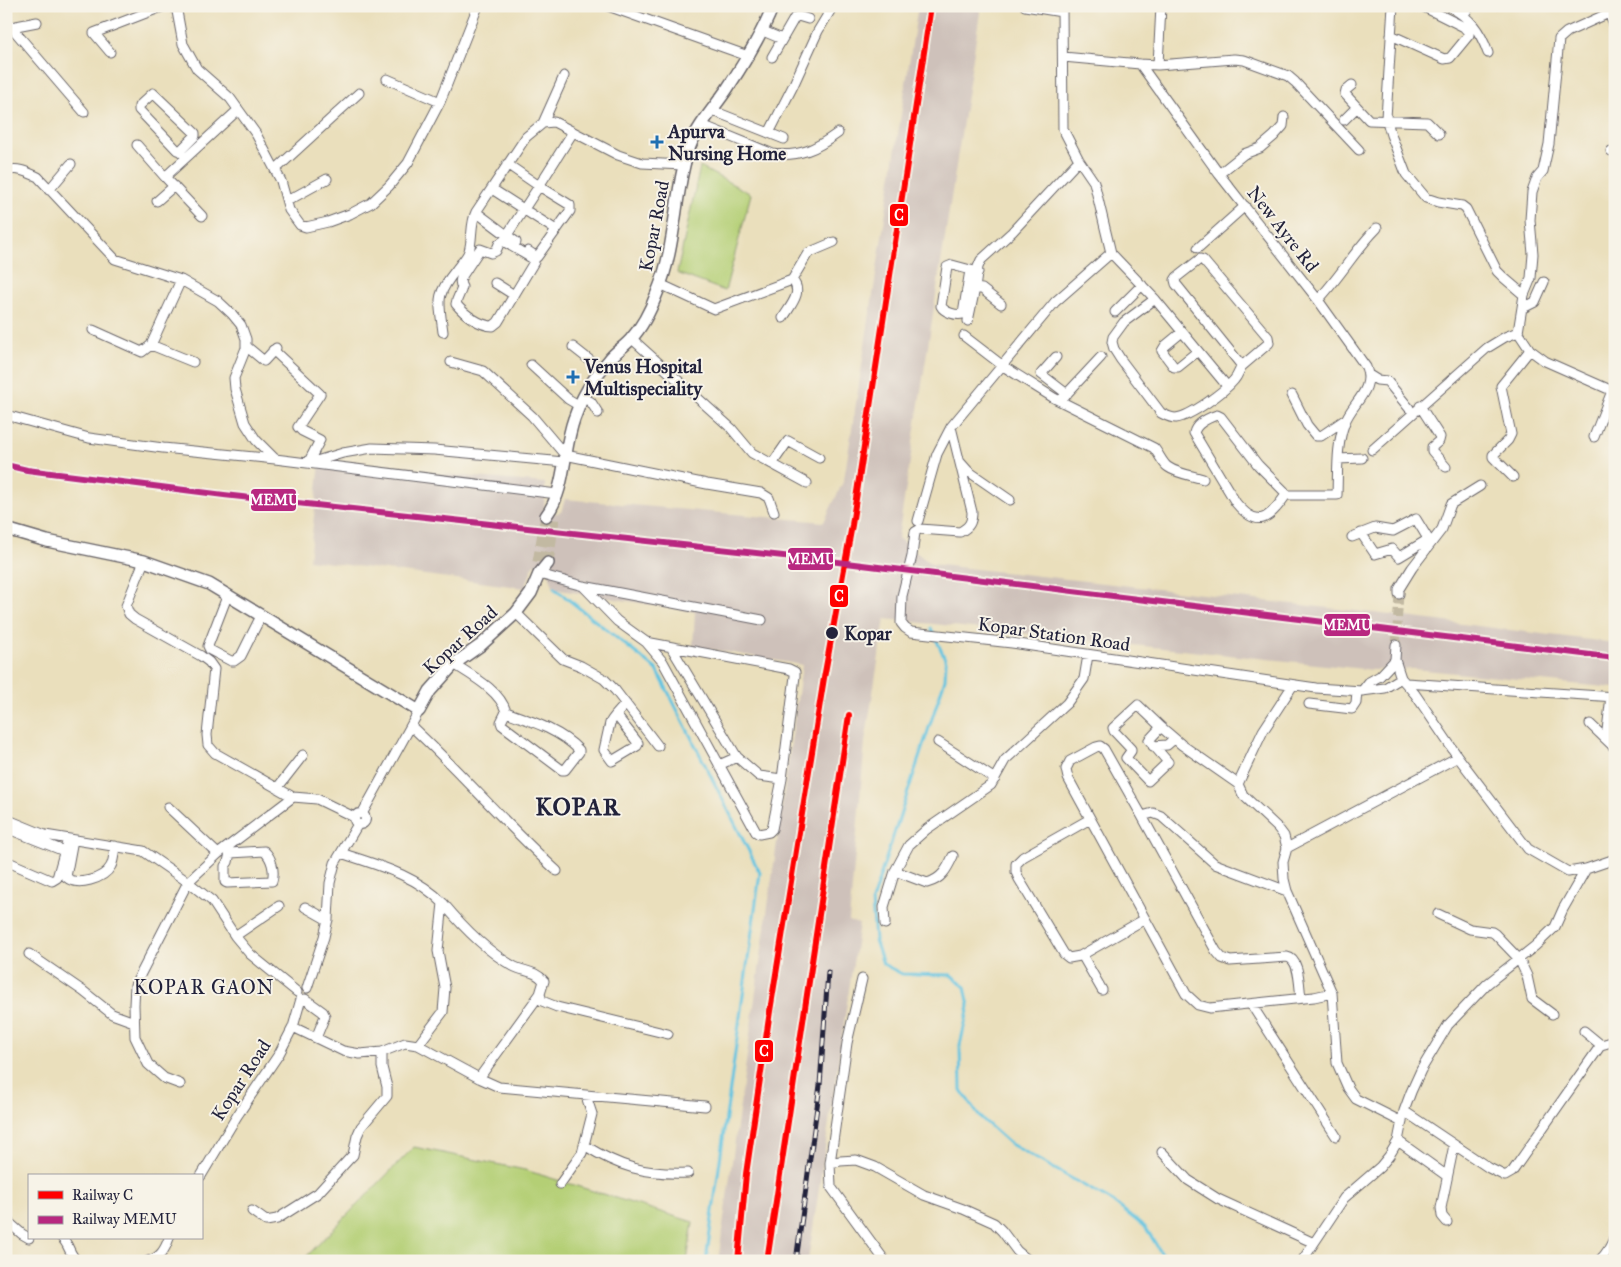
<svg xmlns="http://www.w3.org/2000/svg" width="1621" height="1267" font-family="'IM FELL Great Primer',serif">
<rect width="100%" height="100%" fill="#f7f3e8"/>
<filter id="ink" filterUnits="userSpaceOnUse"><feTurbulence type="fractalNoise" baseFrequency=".02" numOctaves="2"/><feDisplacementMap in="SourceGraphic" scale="10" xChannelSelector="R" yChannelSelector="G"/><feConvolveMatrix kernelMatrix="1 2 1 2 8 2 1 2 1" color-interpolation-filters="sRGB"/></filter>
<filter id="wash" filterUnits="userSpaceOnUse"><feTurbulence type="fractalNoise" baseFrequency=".0096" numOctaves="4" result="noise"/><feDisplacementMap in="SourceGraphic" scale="20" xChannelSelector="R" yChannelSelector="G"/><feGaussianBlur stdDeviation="1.12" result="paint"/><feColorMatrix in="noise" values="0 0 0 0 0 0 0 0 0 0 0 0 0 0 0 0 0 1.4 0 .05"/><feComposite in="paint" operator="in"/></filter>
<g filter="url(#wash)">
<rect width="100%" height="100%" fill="#eadfbc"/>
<path fill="#cec1ba" d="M918 6H981L898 538 931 564 1374 613 1615 643V688L1414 669 1373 670 885 619 865 742 849 921 859 924 808 1261H718L802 665 693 646 695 612 554 589 547 568 534 564 525 588 309 560 320 463 545 483 544 512 553 514 561 512 565 499 824 522 844 480Z"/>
<path fill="#b4cf75" stroke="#6b7858" d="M700 167 751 194 725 291 677 273Z
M414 1147 525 1170 693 1222 687 1261H302Z"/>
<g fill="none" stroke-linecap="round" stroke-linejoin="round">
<path stroke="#63c4e1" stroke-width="3" d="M554 588 657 670 760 873 706 1261
M931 628 946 661 945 679 872 901 875 940 883 964 902 974 951 975 965 987 969 1006 960 1045 961 1090 979 1116 1009 1143 1113 1202 1146 1228 1166 1261"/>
</g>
</g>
<g filter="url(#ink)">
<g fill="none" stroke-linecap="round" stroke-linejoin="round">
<path stroke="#c2b9a2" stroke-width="9" stroke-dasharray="9 4.5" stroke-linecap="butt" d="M1396 645 1399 594"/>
<path stroke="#c2b9a2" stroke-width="11" stroke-dasharray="11 5.5" stroke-linecap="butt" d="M538 562 546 516
M548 563 554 518"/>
<defs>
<path id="street" d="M176 6 183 44 197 69 230 98 256 134 281 181 289 210 300 225 306 227 328 222 350 214 371 203 389 186 408 163 440 102 478 6
M608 6 748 56
M1025 6 1062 12
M1062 6 1063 129 1079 160 1094 182 1111 253 1155 299 1227 386
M1393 6 1386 118 1391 135 1406 174 1426 198 1438 202 1462 206 1466 209 1497 271 1503 277 1524 295
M1449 6C1470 18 1480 30 1488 53
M1608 6 1609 13 1615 27
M1609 13 1567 32 1559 39 1549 144 1543 171 1537 178 1532 192 1530 220 1533 254 1531 278 1524 295 1518 332 1530 350 1545 361 1615 392
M1464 14 1470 6
M6 21 84 112
M11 27 37 22
M763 31 782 39
M1391 35 1444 59 1450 58 1469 35V33L1464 27 1422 6
M110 52 94 33 164 6
M772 57 795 17 798 16 808 19
M1063 57 1140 64 1219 174 1318 300 1366 367C1375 390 1352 403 1345 422 1336 445 1338 471 1337 495H1286
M1140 64 1158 65 1161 6
M1158 65 1234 59 1244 60 1288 76 1295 82 1359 150
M387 79 440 102
M1352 85 1346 90 1345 94 1369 120 1427 122 1439 134
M711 110 784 139
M1344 120 1357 107
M543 123 564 76
M702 125 773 154C800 157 816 149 838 133
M769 133 793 86 818 31 833 6
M137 145 165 177
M180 151 195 136V133L153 93 139 106V110L177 150 180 151 186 157
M1611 151 1615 152
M507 164 539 186 573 132
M275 170 359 93
M6 171C18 167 27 172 38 177L115 259 181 280 218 301 232 314 241 325 246 339V348L234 378 235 389 245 423 256 440 275 459
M1219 174 1244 154 1260 148 1274 136 1283 126 1284 117
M492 189 556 230
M49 190 71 164
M157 201 174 186
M287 201 327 179
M476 212 516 242
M202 216 165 177 238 110
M507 235 539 186 570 205V211L537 257 528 251
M1198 248 1245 206
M461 263 468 267C464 274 457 280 462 287 461 293 457 297 456 304 464 314 480 326 493 326L498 322 534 262 533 259 503 241 499 244 496 251 491 253 480 249 468 267
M970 270 963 314C956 316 944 312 941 306L947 267 952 265 978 272
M792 280 808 253 834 242
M495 283 514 295
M660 284 714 309 792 280C804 292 790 306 783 318
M975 288 978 267 981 260 1012 232 1079 160
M1155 299 1124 322 1113 337 1112 342 1114 349 1121 360 1161 413C1165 415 1170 418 1176 418 1191 416 1224 392 1234 380 1238 376 1239 370 1242 366L1176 284 1175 280 1177 277 1200 259 1203 260 1268 337 1269 343 1242 366
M1318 300C1340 277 1355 250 1377 228
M1523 308 1535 302 1544 282
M1115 312 1142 285
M968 321 975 288 982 289 1001 304
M93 330 142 352 151 345 181 280
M443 332C439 300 435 296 456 270 460 264 467 258 469 251 473 238 470 224 476 212L526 137 543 123 554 122 618 155 642 163 683 165
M1182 332 1165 346 1162 351 1174 367H1178L1198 351
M964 336 1003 366 1054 398 1154 448C1159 454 1163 464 1168 467 1176 473 1193 476 1203 479
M631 338 731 428 752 453 807 483
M151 345 193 362
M246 346 264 361 276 348
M573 347 601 369
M273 350 320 394 298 427 302 431 320 440 308 463
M1056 357 1041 374 1067 394
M451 362 483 371 532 416 565 455 707 484 761 493 769 498 774 512
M531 365 568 399 580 406
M1369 375 1377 380 1387 381 1409 408
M1292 395 1307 425 1316 436H1321L1346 419
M584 398 591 402 598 413
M1060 401 1101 357
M1420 406 1440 437 1439 441 1432 447V451L1446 467
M6 415 89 438 163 448 275 459 557 494
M1217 415 1221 417 1258 465 1284 491 1286 495C1268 520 1258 529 1236 503L1194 433C1196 424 1208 418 1217 415Z
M951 427 972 512C972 523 969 527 960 532L920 529 915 532 912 556 902 596 901 623 905 628 911 632 1012 643 1316 688 1362 691 1385 688 1401 678
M1594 437 1612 391
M1372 450 1487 348 1505 337 1518 332
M1338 459 1362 458
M313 462 343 453 372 448 434 450 564 462
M960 462 968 471 1010 500
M772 464 788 441 819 458
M1513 477 1493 457V455L1508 440 1511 434 1501 386 1530 350
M918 521 937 454 951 427 1055 302 1111 253
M1352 537 1375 528 1393 531 1416 519 1427 537V540L1399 557 1392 549 1375 554 1361 533
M144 561 126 606 129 614 135 619 201 656 209 662 214 669 207 735 208 745 215 753 293 797
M539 574 583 586 762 620
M583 586 617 621 646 642 663 662 756 832 759 834 769 832 772 829 782 779
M228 594 208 646 210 650 231 661H234L241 656 261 616
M1399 594V589L1412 568 1442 529 1451 504 1480 486
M516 613 563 659 581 666 604 679 615 690 658 746
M646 642 789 669 795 672V676L782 779 759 776 737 757 719 765
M1396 645 1395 660 1401 678 1415 694 1458 757 1528 849 1568 872 1586 869 1615 859
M671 647 737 757
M454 664C471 675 501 691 506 712 531 721 560 730 579 750V752L565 770H562L502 725 501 722 506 712
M1406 683 1615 697
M1293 685 1263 731 1238 784 1243 795 1278 828 1284 836 1287 848 1283 862 1284 879 1287 891 1332 993 1337 1063 1348 1088 1356 1099 1402 1122
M1362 691 1369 682 1380 676 1395 660
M1309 704 1352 709 1356 703 1357 691
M1138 705 1161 727 1149 740 1168 762 1148 781 1126 758 1131 751V749L1114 731 1113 728Z
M616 715 638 743 637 746 612 761 604 750 610 723C614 716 620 710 626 704
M1590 724 1615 748
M411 726C461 772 506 825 557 871
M1161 727 1182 745 1238 784
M1606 739 1611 696
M938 742 995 779
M1153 746 1167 745 1174 739
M278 787 303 755
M168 807 218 854
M354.5 819a5.5 5.5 0 1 1 11 0a5.5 5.5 0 1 1-11 0Z
M362 814 419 711
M1142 816 1216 951 1222 958 1230 961 1287 957C1300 959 1299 986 1301 998
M6 819 45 835 143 851 188 882 218 854 293 797 317 799 354 817
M1090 819 1023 857 1016 864V872L1019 879 1064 954 1069 958 1080 956 1145 919
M11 830 64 851
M72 845 66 877C77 887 104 879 111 866 114 860 114 852 115 846
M1287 848 1458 757
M264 851C272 858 275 871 272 881L227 883 225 882V866L228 862 230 853Z
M341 853C377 865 416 875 443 903L438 951 445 988 443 1012 418 1045 479 1078 499 1087 705 1106
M6 861 52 881 57 878 68 839
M895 871 927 883C942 879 947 869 953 856
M1287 891 1215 864 1161 816 1153 813 1142 816 1104 749 1100 746 1096 747 1070 761 1066 769 1068 778 1186 994 1198 1005 1210 1008 1314 997 1332 993
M443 903C463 927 486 951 513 966 524 972 535 970 544 981L540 994 542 1001 557 1007 668 1034
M305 907 328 920
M1438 914 1470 929 1492 932 1495 934 1519 959 1527 976 1532 999 1552 1014
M885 924 884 907 895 871 909 845 927 829 991 785 1005 760 1067 703 1084 679 1088 655
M235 936 279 906
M29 954 83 991 112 1014 134 1022
M1082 955 1102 990
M307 988 324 937 328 919 330 883 335 863 358 824
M305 999 323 1012 325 1016 316 1038
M1251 1004 1336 1136
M293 1027 343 1051 360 1054 382 1052 405 1043 418 1045
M1584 1031 1601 1045 1615 1041
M479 1078 540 994
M180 1084 164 1078 148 1064 135 1037 134 1005 135 985 188 882 212 901 235 936 250 954 297 992
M1404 1111 1489 1168 1505 1176 1512 1172 1601 1045
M1398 1141 1447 1176
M584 1145C619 1167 646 1175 688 1173
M1162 1152 1188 1180 1218 1199 1314 1243
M830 1163 847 1043 862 979
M201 1176 237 1116 279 1054 293 1027 301 999
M560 1184 582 1153 592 1114 586 1096
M252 1211 266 1221 277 1219 318 1193 349 1159 353 1155 357 1136 361 1127 387 1096V1087L382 1067V1052
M6 1220 22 1234 29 1238
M1447 1222 1442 1216 1441 1208 1454 1145
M62 1238C70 1245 69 1256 78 1261
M148 1261C160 1258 165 1250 169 1238
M885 1261 831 1187 830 1163 840 1161 856 1160 875 1167 924 1195 963 1209 994 1223 1002 1231 1017 1251 1029 1261
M1302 1261 1344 1198 1380 1167 1389 1156 1398 1141 1404 1111 1411 1092 1421 1070 1448 1025 1487 984 1535 946 1555 927 1563 909 1586 869
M1599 1261C1607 1253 1612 1245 1615 1235"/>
<path id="secondary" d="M546 516C566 490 563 449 574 419 581 398 595 376 609 360 615 352 624 347 631 339 642 327 651 309 657 293 670 262 673 230 678 197 681 180 683 163 690 146 698 125 715 107 727 89 745 62 761 36 773 6
M6 529 47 541 144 561 209 584 419 711 430 691 454 664 481 645 516 613 531 593 539 574 548 563"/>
</defs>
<use href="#street" stroke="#686468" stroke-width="11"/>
<use href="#secondary" stroke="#686468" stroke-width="14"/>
<use href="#street" stroke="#fff" stroke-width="9"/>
<use href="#secondary" stroke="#fff" stroke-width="11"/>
<defs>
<path id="rail" d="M796 1261 820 1085 828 972"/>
</defs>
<use href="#rail" stroke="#22223b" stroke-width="5"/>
<use href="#rail" stroke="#f7f3e8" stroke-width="3" stroke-dasharray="9" stroke-linecap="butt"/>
<defs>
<path id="rail-1" d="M738 1261 746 1174 770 1011 824 678 852 525 931 6
M767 1261 849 715"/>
<path id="rail-2" d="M6 465 27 470 224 495 838 562 1615 658"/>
</defs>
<use href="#rail-1" stroke="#f7f3e8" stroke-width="10"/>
<use href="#rail-2" stroke="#f7f3e8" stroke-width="10"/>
<use href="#rail-1" stroke="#f00" stroke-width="6"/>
<use href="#rail-2" stroke="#b82880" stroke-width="6"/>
</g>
</g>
<g fill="#1f6fb2" stroke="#f7f3e8" stroke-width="2">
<path d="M654.5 134.5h5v5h5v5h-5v5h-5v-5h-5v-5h5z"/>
<path d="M570.5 369.5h5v5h5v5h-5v5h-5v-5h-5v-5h5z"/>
</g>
<circle fill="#22223b" stroke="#f7f3e8" stroke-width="2" cx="832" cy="633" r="7"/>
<g text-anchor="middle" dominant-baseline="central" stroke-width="4" stroke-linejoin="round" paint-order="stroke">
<g font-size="19" font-weight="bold" fill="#22223b" stroke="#f7f3e8" text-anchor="start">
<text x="668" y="131">Apurva<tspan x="668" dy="22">Nursing Home</tspan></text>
<text x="584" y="366">Venus Hospital<tspan x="584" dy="22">Multispeciality</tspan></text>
</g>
<g font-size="19" fill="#22223b" stroke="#f7f3e8">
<text transform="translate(654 226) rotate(-79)">Kopar Road</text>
<text transform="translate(1283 229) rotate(52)">New Ayre Rd</text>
<text transform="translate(1054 634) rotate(8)">Kopar Station Road</text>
<text transform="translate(460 640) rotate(-42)">Kopar Road</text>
<text transform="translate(241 1080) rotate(-57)">Kopar Road</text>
</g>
<g font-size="19" font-weight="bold" fill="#22223b" stroke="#f7f3e8" text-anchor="start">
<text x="844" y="633">Kopar</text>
</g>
<g font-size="20" letter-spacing="1" fill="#22223b" stroke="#f7f3e8">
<text x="204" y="987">KOPAR GAON</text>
</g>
<g font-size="24" font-weight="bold" letter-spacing="1" fill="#22223b" stroke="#f7f3e8">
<text x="578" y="807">KOPAR</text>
</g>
</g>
<g stroke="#f7f3e8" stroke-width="2">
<rect x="889" y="203" width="20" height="24" rx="5" fill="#f00"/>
<rect x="250" y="488" width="47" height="24" rx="5" fill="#b82880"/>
<rect x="787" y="547" width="47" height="24" rx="5" fill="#b82880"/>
<rect x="829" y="584" width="20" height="24" rx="5" fill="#f00"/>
<rect x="1323" y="613" width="48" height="24" rx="5" fill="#b82880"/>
<rect x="754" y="1039" width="20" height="24" rx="5" fill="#f00"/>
</g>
<g font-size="14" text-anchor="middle" font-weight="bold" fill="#fff">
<text x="899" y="220">C</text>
<text x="274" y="505">MEMU</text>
<text x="811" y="564">MEMU</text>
<text x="839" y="601">C</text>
<text x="1347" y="630">MEMU</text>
<text x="764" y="1056">C</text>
</g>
<rect width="1621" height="1267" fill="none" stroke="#f7f3e8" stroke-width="25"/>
<rect x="28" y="1174" width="175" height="65" fill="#f7f3e8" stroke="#a29fa3"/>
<rect x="38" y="1191" width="25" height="8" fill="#ff0000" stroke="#a29fa3"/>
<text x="72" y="1200" font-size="15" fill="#22223b">Railway C</text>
<rect x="38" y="1216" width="25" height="8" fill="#b82880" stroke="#a29fa3"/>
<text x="72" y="1224" font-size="15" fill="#22223b">Railway MEMU</text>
</svg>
